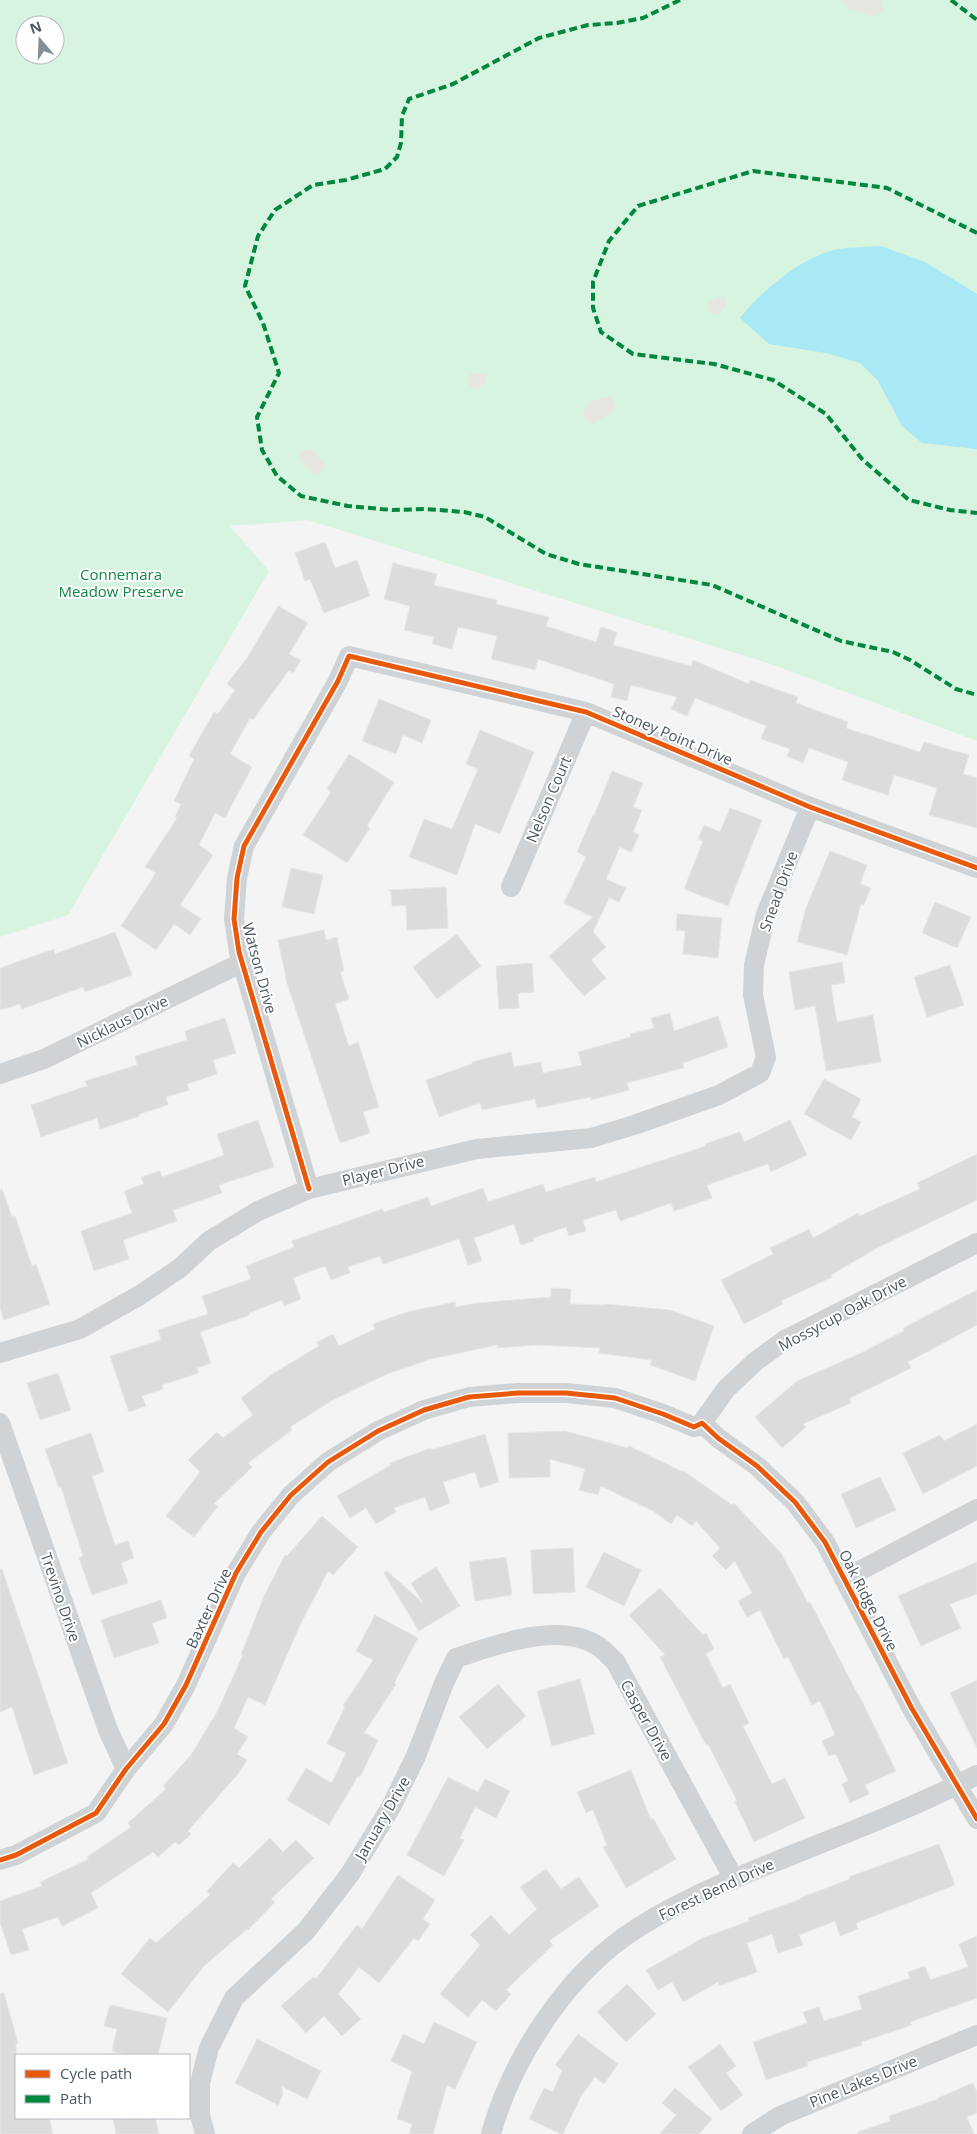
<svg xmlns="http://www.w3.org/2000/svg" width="977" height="2134" font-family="'Open Sans',sans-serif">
<rect width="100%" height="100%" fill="#f4f4f4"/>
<path fill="#d7f4e1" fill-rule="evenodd" d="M0 0H977V741L768 663 308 520 230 526 269 571 68 915 0 937ZM25 25H55V55H25Z"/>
<path fill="#e7e6e0" d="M842 0H881L883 11C871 23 860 9 847 8Z
M721 296 726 299V307L720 313H711L708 311 709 302Z
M471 373 483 374 486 376 485 382 478 389 471 388 468 382 469 375Z
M609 396 616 405 610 414 593 424 585 419 583 413 590 402Z
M309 449 316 452 318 458 323 462 324 469 318 473H313L300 460 299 453Z"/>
<path fill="#a9e8f5" d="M881 246 925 262 977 294V449L922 443 902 426 878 381 860 363 826 353 769 344 740 318C761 291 803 256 838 249 852 247 867 247 881 246Z"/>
<path fill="#dbdcde" stroke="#e5e6e6" d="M325 542 335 568 357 560 370 596 324 613 310 579 305 581 295 553Z
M393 563 437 574 434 585 497 600 496 604 549 617 546 626 596 642 601 627 617 632 613 645 691 666 693 660 749 684 750 680 798 697 796 703 848 722 846 728 920 752 924 742 969 755 963 774 977 778V828L929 815 937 788 894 775 888 795 842 780 848 762 809 748 803 763 787 756 790 749 761 739 766 726 695 698 687 716 671 709 677 697 631 685 627 701 611 697 614 684 538 659 535 670 491 659 497 636 458 627 452 649 432 644 434 637 404 630 410 606 384 599Z
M278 606 308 623 289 654 301 660 293 673 289 670 253 720 250 718 230 754 252 767 225 818 215 813 199 845 213 855 180 905 201 919 190 935 174 924 156 950 121 926 156 873 145 867 177 818 175 817 181 804 174 801 194 759 189 756 214 712 218 714 235 690 227 684 247 658Z
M379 699 431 720 422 743 403 735 396 754 362 741Z
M480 730 534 752 500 834 475 824 457 875 409 857 424 819 452 829 478 769 466 764Z
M349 754 394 782 367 826 370 828 347 863 303 835 331 792 327 789Z
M612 771 643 783 633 807 642 810 633 832 639 835 631 852 620 847 606 879 626 888 619 902 609 898 593 932 606 947 591 960 606 978 584 996 549 956 593 917 564 903 586 857 577 852 593 815 594 816Z
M730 808 762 820 728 906 684 889 703 841 698 839 704 825 720 832Z
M830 851 867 865 860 884 871 888 864 905 861 904 847 955 797 942 806 908Z
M291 868 323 875 314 914 282 907Z
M446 887 448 928 407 930 406 905 392 906 391 891 389 890Z
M935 902 971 917 957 948 922 933Z
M677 914 722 918 718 958 683 954 685 931 676 930Z
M324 930 326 940 337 937 344 971 340 972 349 999 335 1004 349 1046 358 1042 379 1107 363 1112 370 1133 340 1143 287 983 278 940Z
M115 932 132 975 85 992 83 987 22 1009 20 1004 0 1010V968L54 949 55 954Z
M457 934 481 966 437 999 413 967Z
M842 962 845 983 831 985 837 1022 873 1015 881 1062 826 1071 815 1006 795 1010 789 972Z
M532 963 534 992 518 993 519 1008 499 1009 496 966Z
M950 965 964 1005 927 1017 914 977Z
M670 1013 674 1031 718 1016 728 1047 683 1063 684 1068 627 1083 629 1090 591 1100V1097L537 1108 535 1099 482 1110 480 1103 439 1117 426 1080 472 1064V1062L511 1052 514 1067 541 1062 543 1073 582 1065 578 1052 631 1037 630 1034 654 1028 651 1018Z
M225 1018 236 1053 213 1060 217 1074 187 1084 189 1090 166 1097 168 1105 139 1114 140 1116 100 1129 97 1118 41 1137 31 1105 87 1086 85 1081 137 1065 135 1056 187 1040 185 1031Z
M824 1079 861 1099 852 1117 861 1122 851 1140 804 1114Z
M258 1120 274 1167 219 1185 222 1193 173 1210 177 1221 123 1240 129 1259 94 1271 81 1231 132 1213 124 1191 144 1184 141 1177 160 1171 162 1177 224 1155 217 1134Z
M790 1120 807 1155 771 1172 768 1164 707 1185 712 1198 674 1211 671 1203 620 1221 616 1210 583 1220 586 1231 569 1236 566 1227 533 1238 534 1241 521 1245 514 1224 474 1238 482 1261 468 1265 459 1239 383 1264 380 1256 348 1267 350 1273 331 1280 325 1266 293 1278 301 1299 284 1306 282 1300 249 1313 250 1315 200 1332 211 1363 197 1368 199 1373 162 1385 163 1389 142 1396 146 1406 129 1412 110 1356 161 1340 158 1330 208 1314 202 1296 251 1279 246 1266 294 1247 292 1241 382 1209 384 1212 428 1197 431 1206 483 1188 488 1202 543 1184 546 1192 595 1177 596 1182 706 1146 705 1144 740 1132 744 1142Z
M977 1154V1200L877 1248 831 1275 832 1277 781 1301 783 1304 744 1324 721 1280 773 1254 770 1248 809 1229 813 1238 858 1213 859 1216 920 1189 917 1183Z
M2 1189 12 1217 15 1216 32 1266 36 1264 50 1304 4 1320 0 1308V1190Z
M551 1288 571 1289 570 1304 605 1305V1304L670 1310 714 1326 695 1381 650 1365 652 1360 599 1353 600 1348 538 1345 497 1348V1345L431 1359 387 1374 333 1400 290 1427 292 1430 248 1463 252 1467 214 1504 218 1506 194 1537 166 1516 200 1472 188 1460 217 1432 223 1438 253 1415 241 1398 274 1373 319 1346 317 1342 333 1334 339 1346 375 1329 373 1324 407 1312 455 1302 456 1307 477 1303 551 1297Z
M977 1290V1325L908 1362 911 1368 850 1398 851 1403 803 1424 806 1427 782 1448 755 1417 797 1381 857 1355 904 1331 903 1328Z
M58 1373 71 1410 40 1420 27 1383Z
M977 1424V1466L923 1494 903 1453 940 1435 944 1441Z
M565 1431 628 1448 629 1446 683 1472 684 1471 732 1505 734 1503 781 1553 808 1603 810 1602 858 1695H859L896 1771 865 1785 869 1794 850 1803 842 1784 848 1781 836 1754 829 1756 822 1741 835 1735 820 1701 812 1705 788 1657 784 1659 760 1610 747 1617 738 1601 752 1593 735 1561 726 1570 712 1556 720 1548 696 1521 692 1526 677 1515 671 1524 653 1511 601 1486 598 1495 579 1490 585 1469 550 1459V1477L509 1478 508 1433Z
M91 1433 104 1472 92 1476 115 1545 128 1541 134 1558 121 1563 128 1583 92 1595 79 1558 83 1556 61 1487 59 1488 45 1449Z
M485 1434 499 1482 480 1488 475 1472 443 1482 450 1503 430 1511 425 1497 394 1508 396 1512 376 1524 366 1508 350 1518 337 1496 391 1465 390 1463 431 1448V1450Z
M880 1477 896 1510 856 1528 841 1494Z
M322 1516 358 1547 333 1575 328 1571 300 1625 265 1705 248 1697 234 1728 248 1737 237 1754 247 1760 238 1774 188 1831 191 1834 179 1845 175 1842 158 1857 153 1852 91 1893 98 1908 62 1926 58 1917 22 1929 29 1950 11 1955 0 1923V1901L42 1886 40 1882 89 1859 87 1857 131 1827 128 1823 166 1789 163 1786 191 1755 217 1712 243 1655H241L264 1596 285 1555 287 1556Z
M573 1548 575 1592 533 1594 531 1550Z
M604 1552 641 1570 624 1606 586 1587Z
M506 1557 512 1595 475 1601 469 1562Z
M977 1562V1594L950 1604 961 1628 921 1646 898 1596Z
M436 1567 460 1606 419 1631 384 1573 387 1571 423 1603 411 1583Z
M0 1569H2L68 1763 34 1775 12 1707 0 1712Z
M660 1588 703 1635 706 1633 714 1649 706 1654 723 1688 730 1684 749 1723 743 1726 772 1784 785 1778 805 1818 754 1842 735 1802 737 1801 708 1744 706 1745 660 1657 665 1655 629 1615Z
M161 1600 167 1618 152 1623 159 1643 114 1658 101 1620Z
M375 1615 418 1638 394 1683 396 1684 364 1733 378 1740 360 1777 358 1776 329 1825 287 1800 306 1768 332 1783 346 1753 327 1744 345 1707 343 1706 373 1660 356 1651Z
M580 1679 595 1734 552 1746 537 1691Z
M977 1680V1748L950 1693Z
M498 1684 526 1716 487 1749 459 1717Z
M631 1770 651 1820 653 1818 676 1859 626 1888 603 1847 607 1845 593 1810 586 1813 577 1792Z
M448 1777 478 1792 485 1779 510 1791 496 1818 475 1807 460 1838 464 1840 444 1876 407 1855Z
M270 1838 283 1852 296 1840 314 1858 271 1899 275 1902 248 1930 247 1929 204 1966 168 2012 121 1974 150 1938 156 1943 210 1895 207 1891 233 1863 239 1868Z
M939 1844 955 1885 856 1923 858 1929 840 1936 835 1921 799 1935 803 1945 778 1953 772 1934 747 1943 757 1972 719 1986 718 1982 683 2002 672 1982 658 1990 646 1970 703 1938 749 1921 748 1918 801 1899 800 1898 850 1879 849 1877Z
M546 1869 561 1889 579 1877 599 1906 549 1941 553 1945 506 1990 511 1994 496 2011 482 2000 468 2017 440 1994 480 1945 470 1935 491 1915 509 1935 537 1909 520 1887Z
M398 1875 435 1900 423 1919 430 1924 418 1941 414 1938 379 1983 359 1967 338 1994 361 2019 342 2036 324 2016 306 2033 281 2006 313 1977 316 1979 357 1925 362 1929Z
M977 1936V1998L910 2022 912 2025 861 2042 862 2045 807 2062 808 2066 766 2080 753 2042 807 2023 803 2012 819 2007 824 2021 862 2009 858 1996 910 1978 908 1972 925 1966 930 1980 968 1967 959 1944Z
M627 1984 656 2014 626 2042 597 2012Z
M0 1993H4L18 2043 16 2044V2118H49L53 2134H0Z
M110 2005 167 2018 158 2055H129L112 2051 117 2029 104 2026Z
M434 2022 477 2042 455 2089 447 2085 433 2134H409L412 2124 397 2119 412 2071 391 2061 403 2034 424 2044Z
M578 2034 618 2064 604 2084 595 2077 581 2096 563 2134H561L529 2119 544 2088 553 2092 562 2070 555 2065Z
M257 2039 321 2071 307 2099 281 2086 283 2094 278 2105 235 2083Z
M720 2044 736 2066 726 2073 743 2095 721 2111 688 2067Z
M973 2083 977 2092V2113L967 2117 974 2134H858V2132L890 2121 889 2116 938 2099V2098Z
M675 2088 712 2119 699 2134H660L676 2115 662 2103Z
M113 2118H155L159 2134H116Z"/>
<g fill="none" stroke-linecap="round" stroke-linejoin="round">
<path stroke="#cfd3d5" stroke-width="20" d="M511 887 586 712
M0 1074 44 1059 243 962
M309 1189 239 952 234 919 237 878 244 846 338 681 349 656 586 712 810 807 977 868
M0 1353 80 1329 140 1295 180 1268 209 1241 258 1211 309 1189 477 1149 591 1138 634 1125 719 1095 760 1073 766 1057 753 995 754 965 766 914 810 807
M0 1423 108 1730 126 1769
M702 1423 718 1438 757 1466 795 1502 825 1542 911 1707 977 1819
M844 1579 977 1509
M0 1860 16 1855 96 1813 126 1769 164 1724 186 1685 236 1573 261 1532 291 1495 328 1462 378 1431 424 1410 469 1397 518 1393H566L615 1398 663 1414 694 1427 702 1423 726 1389 756 1361 785 1340 977 1243
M205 2134 200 2115V2083L209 2048 234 1998 306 1931 350 1874 391 1807 416 1756 444 1683 456 1658C496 1645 558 1621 598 1646 604 1650 610 1657 615 1661L734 1879
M491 2134C511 2061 562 1982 624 1937 669 1905 721 1884 772 1863 841 1835 911 1809 977 1775
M752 2134 780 2116 977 2035"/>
<path stroke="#00873e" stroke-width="4" stroke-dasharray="8 4" stroke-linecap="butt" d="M680 0 643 18 617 23 588 25 539 38 453 84 409 99 402 116 401 143 397 157 385 169 346 180 313 185 275 210 258 236 245 286 263 323 279 373 257 417 262 450 277 476 301 496 348 506 392 510 426 509 464 512 485 517 546 554 579 564 712 585 841 641 893 652 910 660 956 689 977 695
M951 0 977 20
M977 233 887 188 753 171 638 206 609 241 593 282V308L601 332 633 354 714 364 773 380 826 414 862 459 909 500 950 510 977 513"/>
<defs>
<path id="cycleway" d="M309 1189 239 952 234 919 237 878 244 846 338 681 349 656 586 712 810 807 977 868
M0 1860 16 1855 96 1813 126 1769 164 1724 186 1685 236 1573 261 1532 291 1495 328 1462 378 1431 424 1410 469 1397 518 1393H566L615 1398 663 1414 694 1427 702 1423 718 1438 757 1466 795 1502 825 1542 911 1707 977 1819"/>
</defs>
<use href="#cycleway" stroke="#fff" stroke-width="8"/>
<use href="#cycleway" stroke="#e8590c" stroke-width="5"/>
</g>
<g text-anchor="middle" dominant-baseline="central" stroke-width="4" stroke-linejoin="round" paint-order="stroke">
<g font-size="15" fill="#0f8846" stroke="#fff">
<text x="121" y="574">Connemara<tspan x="121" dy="17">Meadow Preserve</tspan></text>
</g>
<g font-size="15" fill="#485763" stroke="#fff">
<text transform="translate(673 735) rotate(23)">Stoney Point Drive</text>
<text transform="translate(548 799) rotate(-67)">Nelson Court</text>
<text transform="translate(778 891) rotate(-70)">Snead Drive</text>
<text transform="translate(260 968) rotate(75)">Watson Drive</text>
<text transform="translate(122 1021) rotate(-26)">Nicklaus Drive</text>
<text transform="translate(383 1170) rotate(-14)">Player Drive</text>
<text transform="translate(842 1313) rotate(-28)">Mossycup Oak Drive</text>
<text transform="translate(61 1597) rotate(71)">Trevino Drive</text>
<text transform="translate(869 1600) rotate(63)">Oak Ridge Drive</text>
<text transform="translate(208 1608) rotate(-65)">Baxter Drive</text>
<text transform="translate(647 1720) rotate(61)">Casper Drive</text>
<text transform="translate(382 1818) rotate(-60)">January Drive</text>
<text transform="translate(716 1889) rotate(-25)">Forest Bend Drive</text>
<text transform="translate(863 2081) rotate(-22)">Pine Lakes Drive</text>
</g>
</g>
<rect x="15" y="2054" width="175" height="65" fill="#ffffff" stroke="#b6bcc1"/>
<rect x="25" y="2070" width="25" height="8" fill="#e8590c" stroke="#b6bcc1"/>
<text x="60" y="2079" font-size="15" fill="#485763">Cycle path</text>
<rect x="25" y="2095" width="25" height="8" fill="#00873e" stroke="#b6bcc1"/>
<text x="60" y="2104" font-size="15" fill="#485763">Path</text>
<g transform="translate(40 40) rotate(341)"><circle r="24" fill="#ffffff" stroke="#b6bcc1"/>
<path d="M0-4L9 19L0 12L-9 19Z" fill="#848e96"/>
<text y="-8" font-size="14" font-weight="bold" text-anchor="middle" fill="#485763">N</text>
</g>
</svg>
